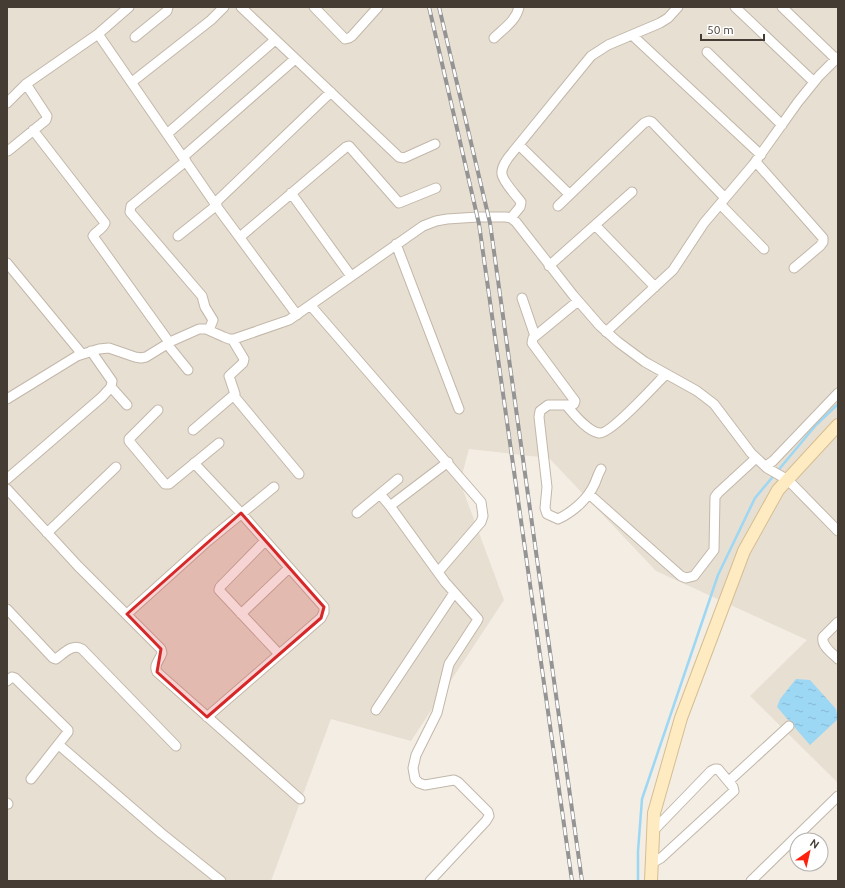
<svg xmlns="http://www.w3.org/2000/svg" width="845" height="888" font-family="Ubuntu,sans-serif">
<defs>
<pattern id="water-ripples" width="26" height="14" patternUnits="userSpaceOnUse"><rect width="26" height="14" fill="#9cd7f4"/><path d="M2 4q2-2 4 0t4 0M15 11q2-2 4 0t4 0" fill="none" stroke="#88b9d2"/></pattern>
</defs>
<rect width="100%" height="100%" fill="#f3ede4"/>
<path fill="#e7dfd2" d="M7 7H838V783L750 696 807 640 656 571 549 458 469 449 460 482 504 600 411 741 331 719 271 881H7Z"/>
<path fill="url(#water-ripples)" d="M796 679 810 680 836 709 838 719 810 745 777 707 780 699Z"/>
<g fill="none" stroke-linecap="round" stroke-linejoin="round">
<path stroke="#9cd7f4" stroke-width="2.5" d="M638 881V851L642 799 718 575 755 498 816 425 838 404"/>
<defs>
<path id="street" d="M241 7 399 157 404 158 435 144
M314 7 345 39 349 38 352 36 378 7
M735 7 814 82
M782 7 836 59
M98 34 220 211 297 315
M632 35 761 155
M135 37 167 11 168 7
M494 38C504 28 516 21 519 7
M707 52 782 125
M132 82 211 20 224 7
M7 103 26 84 98 34 129 7
M33 130 105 223C103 229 96 231 93 236L95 239 169 342
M167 134 275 40
M519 145 569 194
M8 151 46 120 47 116 26 84
M183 157 295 59
M186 161 131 206 130 212 202 296 205 307 213 320 209 330
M756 162 823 238V242L820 246 794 268
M291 193 351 276
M215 203 331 92
M720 204 764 249
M558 206 644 123 649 121 652 122 725 198
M511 218 520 207 521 202C516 195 503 182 502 174 501 168 505 163 508 158L591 56 608 45 660 23 668 18 678 7
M595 225 655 287
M178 236 217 205
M240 237 346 147 349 146 399 203 436 188
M396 244 459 409
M7 263 82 354
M549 266 632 192
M522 298 535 336
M578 301 533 338 532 343 575 401 574 404 572 405H548L540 411 539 417 547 487 545 508 547 514 558 519C573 512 588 499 595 483 597 478 598 474 601 469
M311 306 481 502 483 516 481 522 438 572
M606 332 673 270 704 223 753 165 798 102 819 76 838 57
M167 344 188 370
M111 387 127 405
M234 396 299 474
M7 399 77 356 99 349 109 348 135 357 141 358 146 357 172 341 199 329H206L224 337 229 339H234L289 320 423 226 436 221 447 219 478 217H506L511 218 516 222 573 295 600 326 618 342 645 362 697 391 714 404 751 453 767 468 788 480 838 531
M566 405C574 414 587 431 599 433 610 435 656 384 666 374
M158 410 129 439V441L165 484H169L219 443
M193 430 235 394 229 376 243 363 244 359 232 339
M194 463 241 513 324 607V612L321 618 207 717
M766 466 773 461 838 393
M7 479 102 397 111 387 112 381 91 351
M7 489 78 566 161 649 162 653C160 660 153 665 157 672L300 799
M380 494 390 506 445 582 478 619 477 621 449 664 437 713 416 755 413 768 415 779 419 783 425 785 454 780 458 782 488 812 489 816 486 821 430 881
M589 494 681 576 686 578 694 576 714 550 715 497 718 493 756 458
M390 506 448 462
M357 513 398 479
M47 533 116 467
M265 541 220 587 219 590 279 654
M7 609 53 658 56 659C64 653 73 643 82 649L176 746
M127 614 208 541 274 487
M241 614 289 568
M838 622 823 637C821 646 832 653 838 659
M7 681 12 677 15 678 68 730V732L31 779
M376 710 454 593
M59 745 161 833 221 881
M729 781 789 726
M7 803 8 804
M652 863 661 858 734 791 733 787 718 769H715L711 771 653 831
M751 881 838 796"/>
<path id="secondary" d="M651 881 654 813 681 718 744 551 778 490 838 425"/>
</defs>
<use href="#street" stroke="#c2b7a9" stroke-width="11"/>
<use href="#secondary" stroke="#d5be91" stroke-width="14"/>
<use href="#street" stroke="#fff" stroke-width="9"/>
<use href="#secondary" stroke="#ffebc2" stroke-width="12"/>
<defs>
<path id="rail" d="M429 7 479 224 572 881
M439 7 490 223 582 881"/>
</defs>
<use href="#rail" stroke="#949494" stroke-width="4"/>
<use href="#rail" stroke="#fff" stroke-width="2.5" stroke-dasharray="8" stroke-linecap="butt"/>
</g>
<path fill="#d62828" fill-opacity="0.2" stroke="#d62828" stroke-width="3" stroke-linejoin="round" d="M241 513 324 607 321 618 207 717 157 672 161 649 127 614Z"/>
<rect width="845" height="888" fill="none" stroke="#453d33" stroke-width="16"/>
<g transform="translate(809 852) rotate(34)"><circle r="19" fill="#ffffff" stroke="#b5b1ad"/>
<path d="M0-3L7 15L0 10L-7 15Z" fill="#ff200f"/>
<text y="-6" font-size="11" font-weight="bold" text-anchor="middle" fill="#453d33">N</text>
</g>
<path d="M701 34v6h63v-6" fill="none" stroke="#453d33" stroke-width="2"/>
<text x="707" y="34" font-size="12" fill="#453d33" stroke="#ffffff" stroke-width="3" paint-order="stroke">50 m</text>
</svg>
